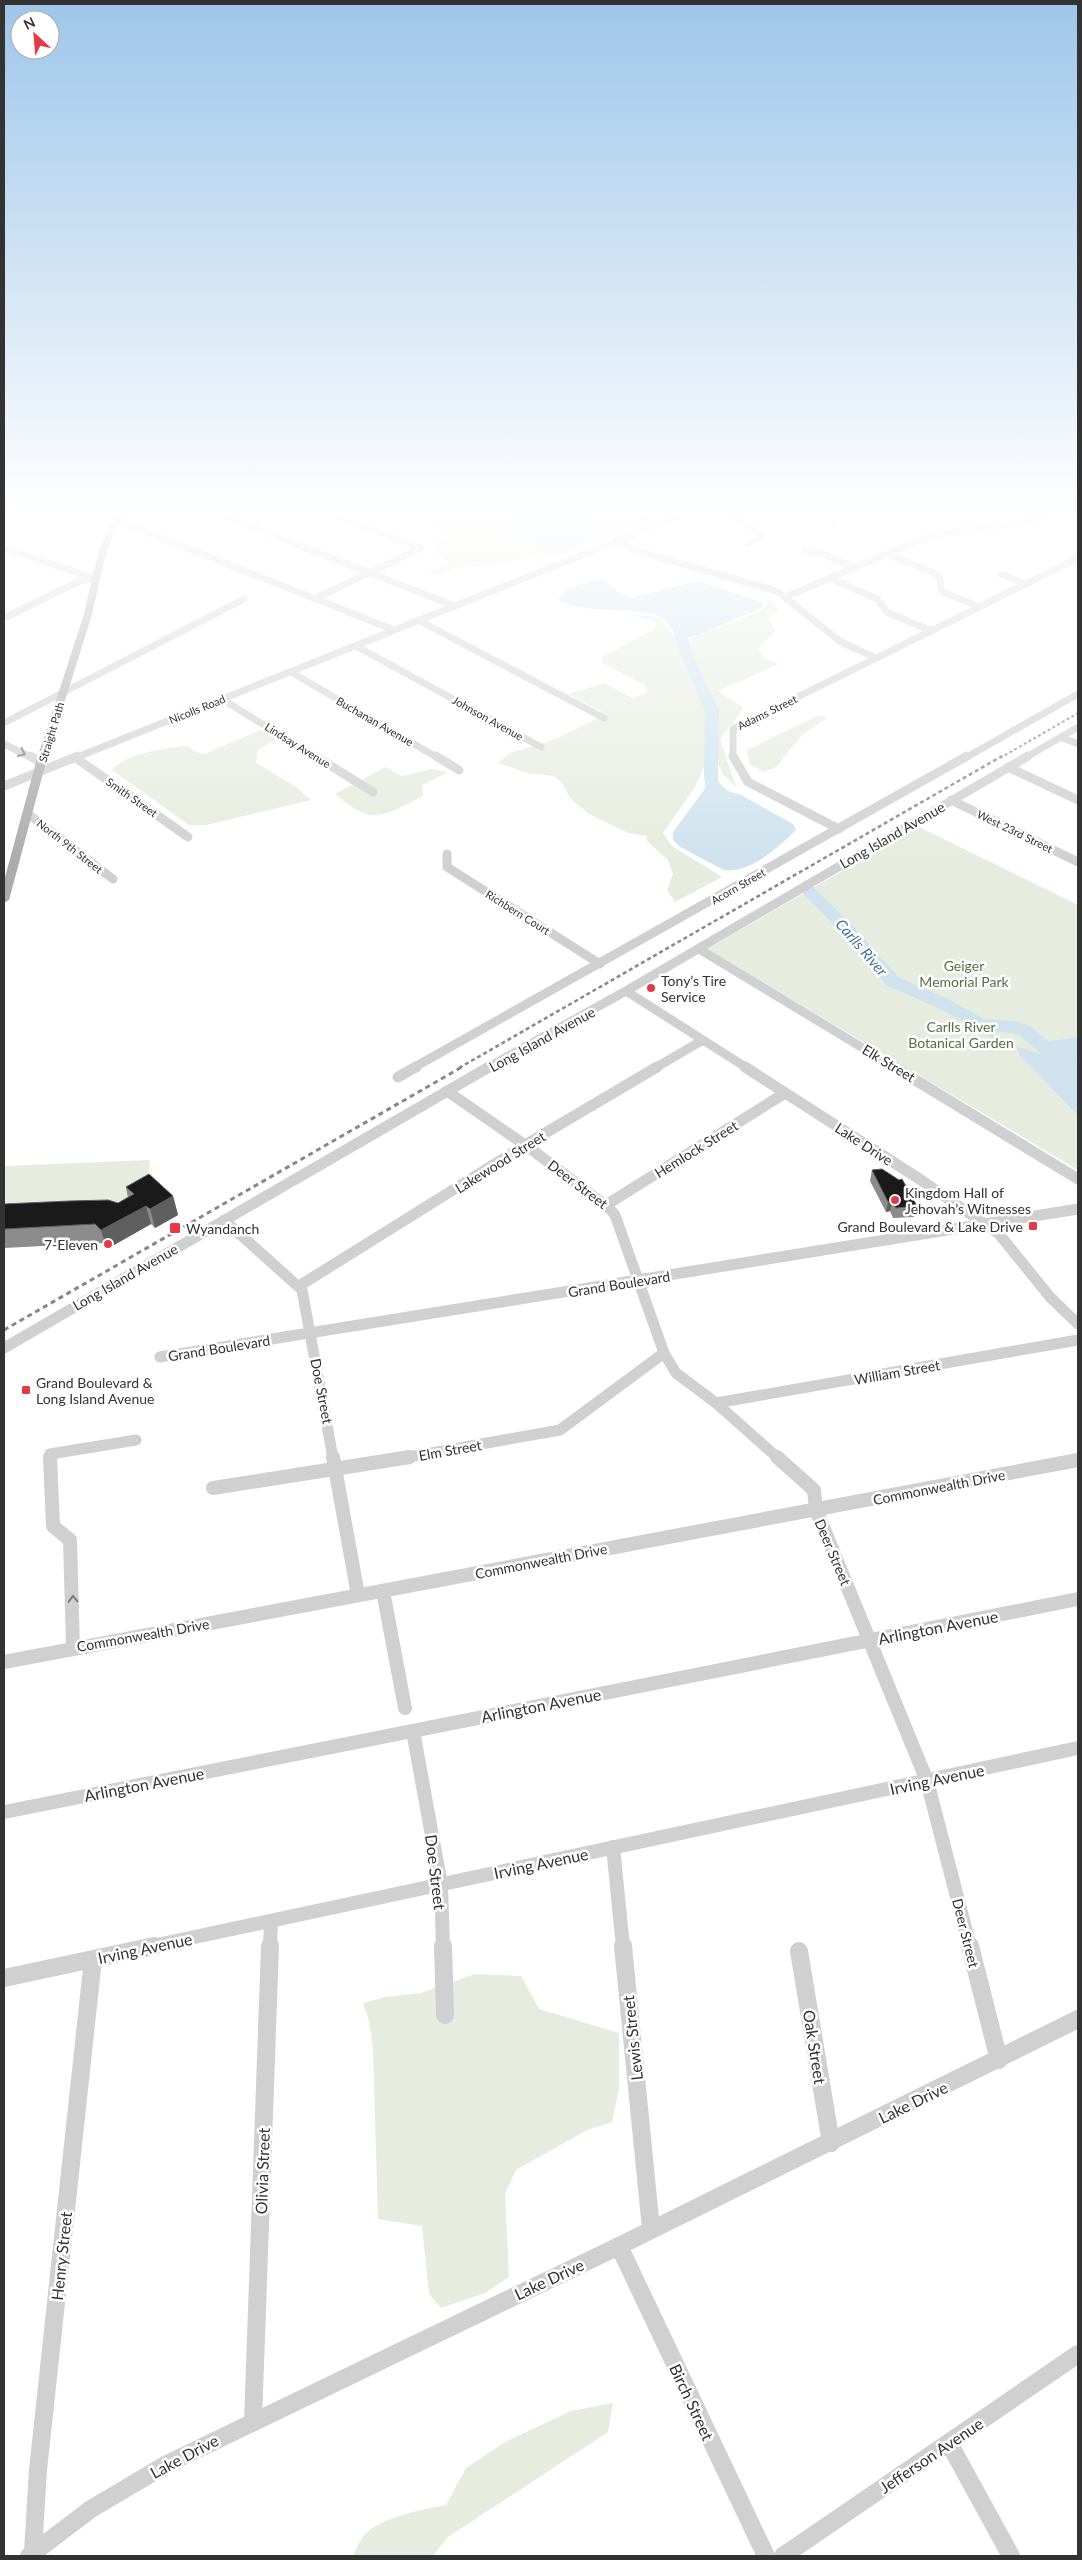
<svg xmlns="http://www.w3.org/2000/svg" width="1082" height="2560" font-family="Lato,sans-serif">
<rect width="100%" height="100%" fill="#fff"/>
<path fill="#e6ecdf" d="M219 509H300L257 526 215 511Z
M374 509H615L643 523 559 557 536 554 503 564 456 568 438 575 428 572 450 562 441 558 432 546 445 536C430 522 413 518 394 514 387 513 380 513 374 509Z
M766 597 780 611 768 618 775 630C771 638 763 641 758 649L765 658 779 664 718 691 743 707C738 720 727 727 720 739L736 787 722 773 718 763 704 766 695 787 663 833 672 846 722 877 675 902 667 890 673 874 668 860 647 841V836L628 833 589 814 570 798 562 783 554 776 527 773 498 763 510 753 556 739 594 720 602 712 568 694 605 683 632 698 647 693 646 686 601 662 602 657 654 629 656 622 632 615 658 617 680 643 760 611 768 604Z
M819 715 826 719 803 734 776 767 764 772 750 764 747 750Z
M261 730 276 739 258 750 256 763 295 786 311 800 206 825H189L112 770C126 753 166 748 188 746L196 752 204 754Z
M385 767 402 776 432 769 448 772 422 785 423 796C382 817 372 826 335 794Z
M919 827 1078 905V1170L707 949Z
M150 1160 147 1185 122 1201 4 1208V1166Z
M475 1974 521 1976 539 2009 619 2033V2089L612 2122 587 2130 516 2170 505 2194 509 2277 485 2293 441 2308 429 2294 422 2226 378 2219 373 2049 369 2021 363 2003 385 1997 421 1993Z
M613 2403 608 2432 448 2537 433 2556H353C356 2550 359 2541 364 2535 379 2518 424 2509 446 2505L466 2468 507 2441 571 2411Z"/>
<path fill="#cfe2ee" d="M524 509H585L606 529C599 533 594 539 587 543 562 557 522 542 500 527L498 524Z
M599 579 611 585 619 594 632 598 697 581 762 602 761 608 696 636 682 639C672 634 669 619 657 616 625 605 588 615 558 600 563 587 587 584 599 579Z
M711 775 728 791 741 795 793 824 796 830C779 847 749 874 724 870L680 847 673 840V832L704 790Z
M1078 1037V1115L1020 1056 1016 1046 1043 1055 1047 1052 1031 1043 1033 1040 1045 1042Z"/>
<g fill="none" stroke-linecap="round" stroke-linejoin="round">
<path stroke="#cfe2ee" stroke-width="2.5" d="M964 1016 970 1027 1001 1040"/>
<path fill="#cfe2ee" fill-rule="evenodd" d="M672 613 682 618 692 653 719 711 718 775 721 802 714 806 707 802 704 775 705 711 680 653 670 620 666 617Z
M808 885 813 887 846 919 898 977 948 999 984 1019 1015 1021 1030 1026 1078 1067V1082L1072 1080 1018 1034 975 1028 936 1007 886 985 834 925 803 893 800 890 803 887Z"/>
<path stroke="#d0d0d0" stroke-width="7" d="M205 509 455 606
M316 509 421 548
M626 509 658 525
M712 509 744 522 761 535 757 540 748 543
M829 509 834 522
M892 514 909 509
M116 520 394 630
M618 542 641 552 777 591 841 642 876 658
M4 548 90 577
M805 551 821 553 855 568
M887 554 934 573 940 578 941 589 945 593 980 607
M1001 574 1026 584
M830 578 877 599 888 613 932 631
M785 597 932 535 1034 520 1059 509
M316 598 421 548
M4 618 80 581 97 578
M418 620 604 718
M356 646 541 747
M291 672 438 758
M222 699 317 758
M4 723 244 599
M1061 737 1078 744
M4 744 32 758
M75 758 697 509
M733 758V729L1078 558
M965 758 1078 694
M1025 758 1078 727"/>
<path stroke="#d0d0d0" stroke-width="9" d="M30 756 41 762
M315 756 373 792
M436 756 459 770
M733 756 748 782 839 829
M76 758 188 837
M1008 767 1078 800
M4 786 78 756
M951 800 1078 862
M27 813 113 879
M447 854V867L600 964
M699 949 896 1068
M626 991 747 1068
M413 1068 967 756
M487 1068 626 991 1028 756
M655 1068 703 1040"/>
<path stroke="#d0d0d0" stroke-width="11" d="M745 1067 921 1180 999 1234 1050 1297 1078 1324
M894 1067 1078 1179
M398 1077 416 1067
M447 1091 535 1152 610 1209 615 1215 664 1353 676 1373 716 1403 778 1458
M606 1205 785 1093
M224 1220 302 1290 333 1458
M299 1286 525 1145 657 1067
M4 1348 489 1067
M160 1357 1078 1209
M716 1403 1078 1340
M50 1458V1454L136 1440
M403 1458 560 1430 664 1353"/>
<path stroke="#d0d0d0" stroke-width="14" d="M50 1457 53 1526 70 1540 73 1648
M333 1457 358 1595
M777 1457 814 1490 816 1510 927 1781 970 1947
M213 1488 410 1457
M383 1591 405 1708
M4 1662 1078 1460
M413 1731 441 1885 443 1947
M4 1812 1078 1599
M613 1847 623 1947
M148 1947 1078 1748
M270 1947 271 1921"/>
<path stroke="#d0d0d0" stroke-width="18" d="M443 1946 445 2015
M623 1946 651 2229
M970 1946 999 2060
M799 1951 831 2143
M4 1978 154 1946
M619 2246 766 2556
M253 2421 270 1946
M949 2443 1011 2556
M33 2552 38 2470 93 1959
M29 2556 91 2509 167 2464 619 2246 1078 2019
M783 2556 1078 2354"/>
<path fill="#ababab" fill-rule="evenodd" d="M117 509H125L106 553 92 614 46 762 9 900 4 903V881L36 762 84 614 98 553Z"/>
<path stroke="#888" stroke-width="2" stroke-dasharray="3 2.5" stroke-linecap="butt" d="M1000 758 1078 713"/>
<path stroke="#888" stroke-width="2.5" stroke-dasharray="4 3" stroke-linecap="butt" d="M459 1068 1002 756"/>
<path stroke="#888" stroke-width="3" stroke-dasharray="5 4" stroke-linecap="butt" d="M4 1330 462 1067"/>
</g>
<path fill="#8c8c8c" d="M872 1170 917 1206 914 1217 893 1218 890 1211 886 1212 870 1181Z
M126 1187 173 1196 178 1215 155 1228 151 1224 107 1249 101 1243 4 1248V1204L118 1203 128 1198Z"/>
<path fill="#5f5f5f" d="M173 1196 178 1215 155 1228 150 1209Z
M892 1201 890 1211 886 1212 888 1202Z
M146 1206 151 1224 107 1249 101 1230Z"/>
<path fill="#1a1a1a" stroke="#5f5f5f" d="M882 1169 899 1180 902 1179 917 1206 896 1208 892 1201 888 1202 872 1170Z
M149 1174 173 1196 150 1209 146 1206 101 1230 95 1224 4 1229V1204L69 1201 108 1200 118 1203 134 1194 126 1187Z"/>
<defs><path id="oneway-chevron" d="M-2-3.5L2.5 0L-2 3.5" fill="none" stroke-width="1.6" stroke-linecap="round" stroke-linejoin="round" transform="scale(1.25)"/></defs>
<g stroke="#7a7a7a">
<use href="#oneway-chevron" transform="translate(22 753) rotate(25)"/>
<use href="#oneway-chevron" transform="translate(73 1599) rotate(-92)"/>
</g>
<linearGradient id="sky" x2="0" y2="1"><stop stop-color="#9ec6ea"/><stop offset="0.59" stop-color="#fff"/><stop offset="1" stop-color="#fff" stop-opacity="0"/></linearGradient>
<rect width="1082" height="868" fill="url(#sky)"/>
<g fill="#e63946" stroke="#fff" stroke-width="2">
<circle cx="651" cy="988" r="5"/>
<circle cx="895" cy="1200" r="5"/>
<rect x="1028" y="1221" width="10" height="10" rx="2.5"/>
<rect x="169" y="1222" width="12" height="12" rx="2.5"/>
<circle cx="108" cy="1244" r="5"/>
<rect x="21" y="1385" width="10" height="10" rx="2.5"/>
</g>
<g text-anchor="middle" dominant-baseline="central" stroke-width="5" stroke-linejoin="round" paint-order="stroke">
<g font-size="11" fill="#333" stroke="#fff">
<text transform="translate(197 709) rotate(-22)">Nicolls Road</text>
<text transform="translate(767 712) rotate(-26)">Adams Street</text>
<text transform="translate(488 718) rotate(29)">Johnson Avenue</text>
<text transform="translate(375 721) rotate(30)">Buchanan Avenue</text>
<text transform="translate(51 732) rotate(-73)">Straight Path</text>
<text transform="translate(298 745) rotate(32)">Lindsay Avenue</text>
<text transform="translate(132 797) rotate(35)">Smith Street</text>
<text transform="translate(1015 831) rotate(26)">West 23rd Street</text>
<text transform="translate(70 846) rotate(38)">North 9th Street</text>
<text transform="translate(738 886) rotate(-30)">Acorn Street</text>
<text transform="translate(518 912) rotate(32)">Richbern Court</text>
</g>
<g font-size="14" fill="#333" stroke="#fff">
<text transform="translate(892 835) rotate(-30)">Long Island Avenue</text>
<text transform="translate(542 1039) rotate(-29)">Long Island Avenue</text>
<text transform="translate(889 1063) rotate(31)">Elk Street</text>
<text transform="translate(864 1144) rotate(33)">Lake Drive</text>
<text transform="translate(696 1149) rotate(-32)">Hemlock Street</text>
<text transform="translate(500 1162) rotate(-32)">Lakewood Street</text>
<text transform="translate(578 1184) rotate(37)">Deer Street</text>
<text transform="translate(125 1277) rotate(-30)">Long Island Avenue</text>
<text transform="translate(619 1284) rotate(-9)">Grand Boulevard</text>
<text transform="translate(219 1348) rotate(-9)">Grand Boulevard</text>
<text transform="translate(897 1372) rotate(-10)">William Street</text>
<text transform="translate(322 1391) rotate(79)">Doe Street</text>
<text transform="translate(450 1450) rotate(-10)">Elm Street</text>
<text transform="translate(939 1487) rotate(-11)">Commonwealth Drive</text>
<text transform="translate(833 1552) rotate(67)">Deer Street</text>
<text transform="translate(541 1561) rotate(-11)">Commonwealth Drive</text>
<text transform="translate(143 1635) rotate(-10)">Commonwealth Drive</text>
<text transform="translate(966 1933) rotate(76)">Deer Street</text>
</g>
<g font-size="14" fill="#56703f" stroke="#fff">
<text x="964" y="965">Geiger<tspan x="964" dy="16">Memorial Park</tspan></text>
<text x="961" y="1026">Carlls River<tspan x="961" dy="16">Botanical Garden</tspan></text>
</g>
<g font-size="14" fill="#333" stroke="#fff" text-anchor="start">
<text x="661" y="980">Tony’s Tire<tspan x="661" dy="16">Service</tspan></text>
<text x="905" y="1192">Kingdom Hall of<tspan x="905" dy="16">Jehovah’s Witnesses</tspan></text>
<text x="1023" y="1226" text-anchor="end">Grand Boulevard &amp; Lake Drive</text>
<text x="186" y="1228">Wyandanch</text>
<text x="98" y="1244" text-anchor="end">7-Eleven</text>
<text x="36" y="1382">Grand Boulevard &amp;<tspan x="36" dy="16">Long Island Avenue</tspan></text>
</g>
<g font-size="15" font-style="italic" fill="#3f7597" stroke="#fff">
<text transform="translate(862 947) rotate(49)">Carlls River</text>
</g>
<g font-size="16" fill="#333" stroke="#fff">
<text transform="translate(938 1627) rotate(-11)">Arlington Avenue</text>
<text transform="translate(541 1705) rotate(-11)">Arlington Avenue</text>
<text transform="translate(937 1779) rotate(-12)">Irving Avenue</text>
<text transform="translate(144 1784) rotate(-11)">Arlington Avenue</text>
<text transform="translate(541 1863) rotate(-12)">Irving Avenue</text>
<text transform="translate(436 1872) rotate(83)">Doe Street</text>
<text transform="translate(145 1948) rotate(-12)">Irving Avenue</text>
<text transform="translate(632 2038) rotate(-96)">Lewis Street</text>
<text transform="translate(815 2047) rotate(81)">Oak Street</text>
<text transform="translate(913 2102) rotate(-26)">Lake Drive</text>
<text transform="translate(262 2171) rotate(-88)">Olivia Street</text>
<text transform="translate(61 2256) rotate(-84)">Henry Street</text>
<text transform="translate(549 2279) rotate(-25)">Lake Drive</text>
<text transform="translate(692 2402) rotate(65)">Birch Street</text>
<text transform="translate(931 2455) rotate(-34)">Jefferson Avenue</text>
<text transform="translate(184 2456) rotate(-28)">Lake Drive</text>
</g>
</g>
<rect width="1082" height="2560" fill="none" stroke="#333333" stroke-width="10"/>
<g transform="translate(35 35) rotate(334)"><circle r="24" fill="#ffffff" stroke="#adadad"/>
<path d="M0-4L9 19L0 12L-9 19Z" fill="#e63946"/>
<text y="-8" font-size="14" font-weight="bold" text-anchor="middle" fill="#333333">N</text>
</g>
</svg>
